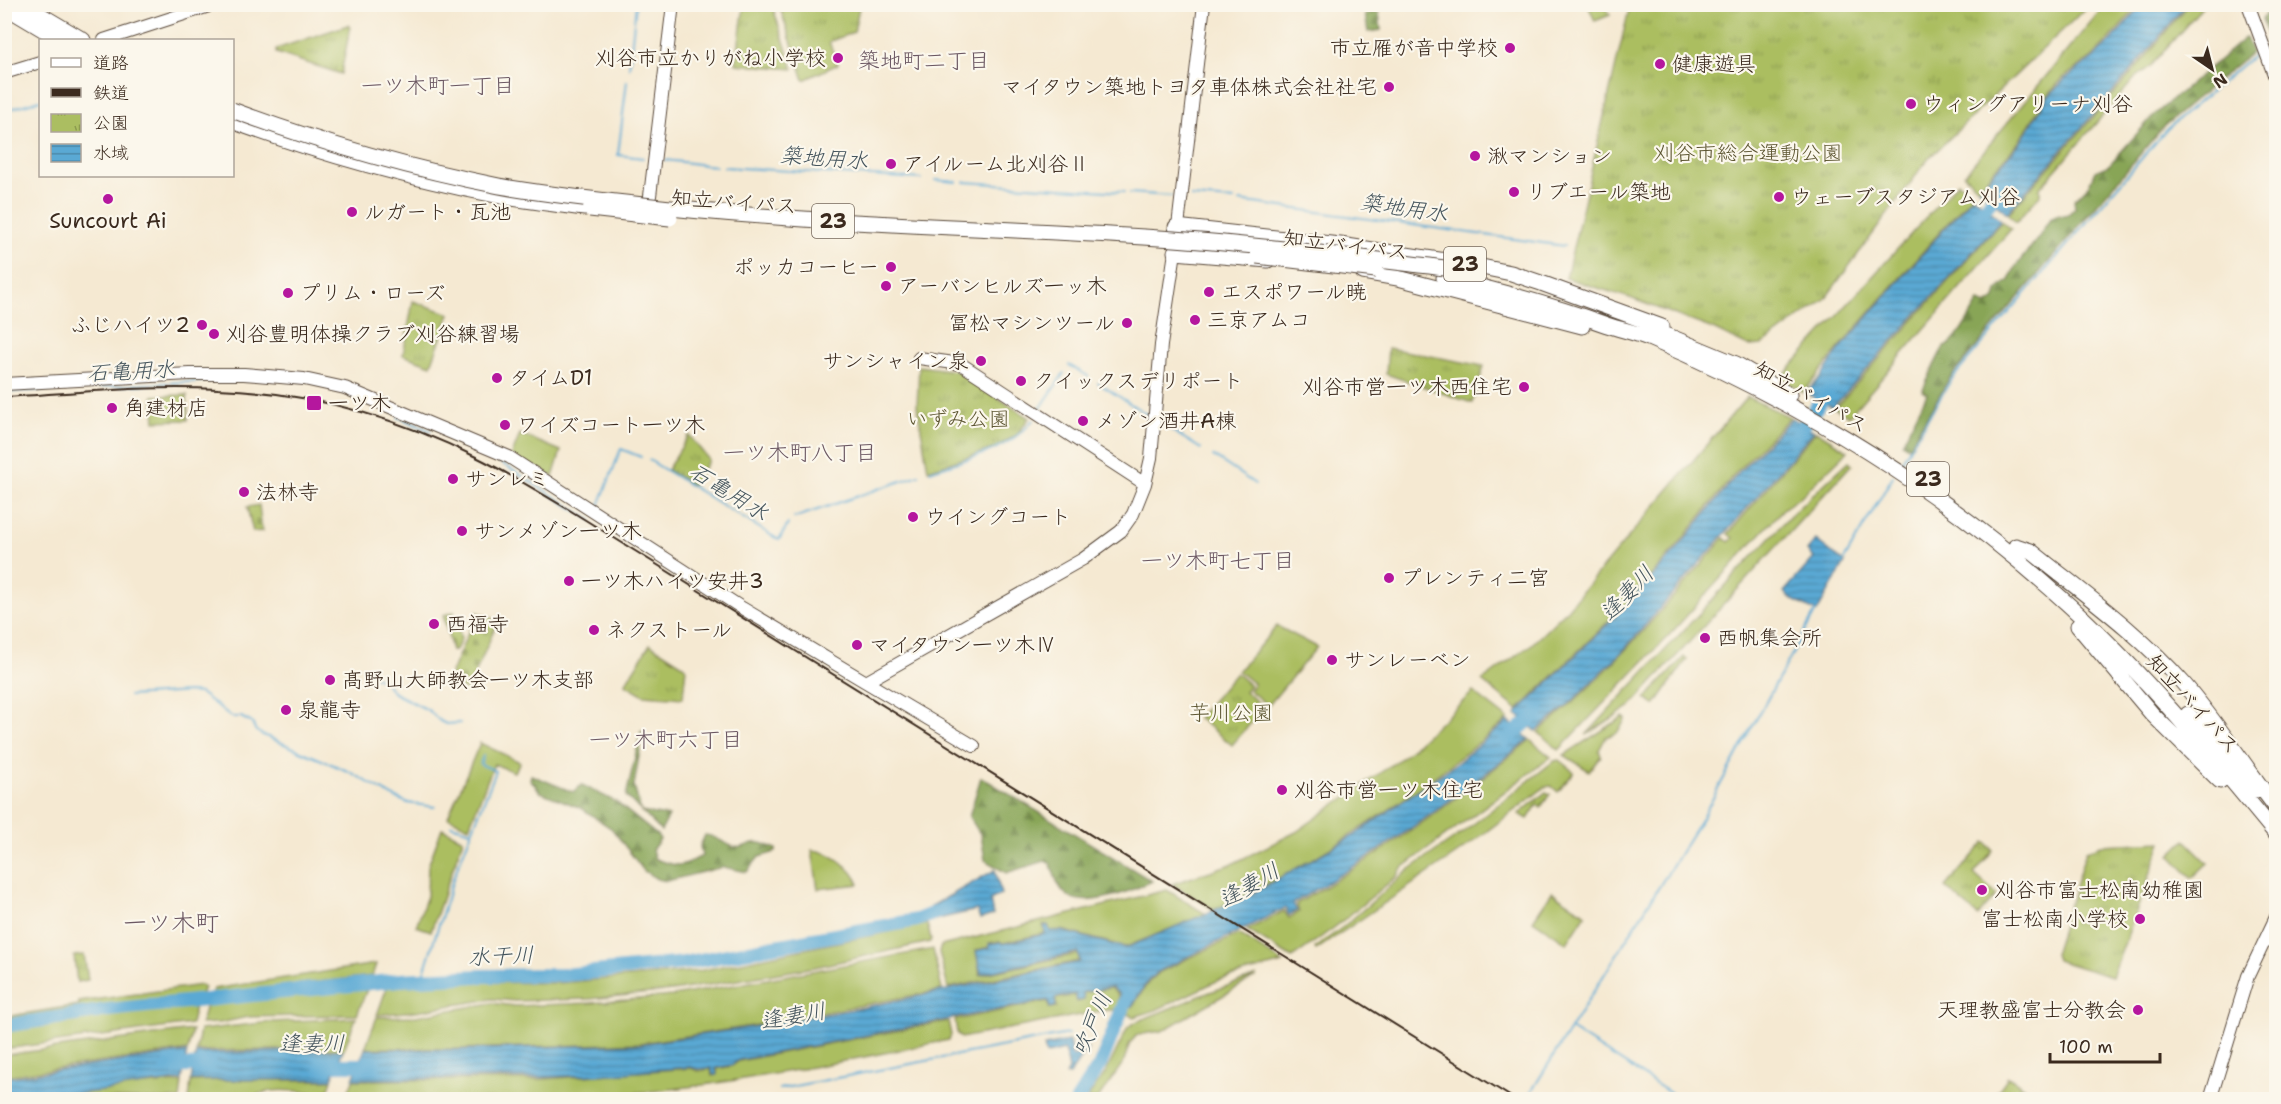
<svg xmlns="http://www.w3.org/2000/svg" width="2281" height="1104" font-family="'Shantell Sans','Klee One',sans-serif">
<defs>
<pattern id="forest-firs" width="22" height="20" patternUnits="userSpaceOnUse" patternTransform="scale(1.5)"><rect width="22" height="20" fill="#88a557"/><path d="M5 1l3.5 6h-7zM16 11l3.5 6h-7z" fill="#708747"/></pattern>
<pattern id="cemetery-stones" width="16" height="16" patternUnits="userSpaceOnUse" patternTransform="scale(1.5)"><rect width="16" height="16" fill="#abbe61"/><path d="M2 7V4a2 2 0 0 1 4 0v3zM10 15v-3a2 2 0 0 1 4 0v3z" fill="#8c9b4f"/></pattern>
<pattern id="park-tufts" width="24" height="20" patternUnits="userSpaceOnUse" patternTransform="scale(1.5)"><rect width="24" height="20" fill="#abbe61"/><path d="M3 7l-1-3M5 7V3M7 7l1-3M15 17l-1-3M17 17v-4M19 17l1-3" fill="none" stroke="#8c9b4f"/></pattern>
<pattern id="water-rules" width="6" height="5" patternUnits="userSpaceOnUse" patternTransform="scale(1.5)"><rect width="6" height="5" fill="#5aa9d4"/><path d="M0 2.5h6" fill="none" stroke="#4c8aab"/></pattern>
</defs>
<rect width="100%" height="100%" fill="#fbf7ec"/>
<filter id="ink" filterUnits="userSpaceOnUse"><feTurbulence type="fractalNoise" baseFrequency=".0167" numOctaves="2"/><feDisplacementMap in="SourceGraphic" scale="12" xChannelSelector="R" yChannelSelector="G"/><feConvolveMatrix kernelMatrix="1 2 1 2 8 2 1 2 1" color-interpolation-filters="sRGB"/></filter>
<filter id="wash" filterUnits="userSpaceOnUse"><feTurbulence type="fractalNoise" baseFrequency=".008" numOctaves="4" result="noise"/><feDisplacementMap in="SourceGraphic" scale="24" xChannelSelector="R" yChannelSelector="G"/><feGaussianBlur stdDeviation="1.35" result="paint"/><feColorMatrix in="noise" values="0 0 0 0 0 0 0 0 0 0 0 0 0 0 0 0 0 1.4 0 .05"/><feComposite in="paint" operator="in"/></filter>
<g filter="url(#wash)">
<rect width="100%" height="100%" fill="#f5e9d2"/>
<path fill="#abbe61" stroke="#737440" stroke-width="1.5" d="M1588 5H1605L1610 15 1595 21Z
M2105 5H2139L2108 41 2092 57 2063 78 2047 96 2018 143 1978 188 1964 175Z
M2187 5H2204L2151 66 2136 77 2040 188V195L2016 222 2008 214 2144 59Z
M1958 182 1972 195 1839 348 1804 392 1780 379Z
M2002 221 2011 229 1849 416 1835 408Z
M187 395 188 420 155 421 153 396Z
M1747 397 1790 417 1738 470 1678 545 1625 605 1518 710 1482 681 1532 644 1565 612Z
M1816 431 1848 451 1800 497 1783 509 1673 631 1559 750 1538 732C1608 676 1665 606 1724 538L1729 542 1733 538 1728 534Z
M520 434 561 451 553 477 511 457Z
M1849 461 1852 464 1631 706 1586 735 1794 512Z
M1277 626 1317 647 1268 706 1249 690 1254 684 1238 671Z
M1473 692 1508 719C1418 793 1321 862 1214 910L1172 884 1234 863 1296 832 1404 756Z
M1623 717 1626 719 1617 733 1606 737 1599 750 1601 756 1589 771 1564 755Z
M1530 740 1551 757 1401 869 1397 876 1335 927 1292 958 1247 930 1284 911 1289 918 1299 912 1296 904C1379 856 1456 801 1530 740Z
M480 743 520 762 514 772 494 764 469 827 448 817Z
M1559 760 1574 772 1558 792 1551 786 1545 787 1461 851 1316 950 1315 948 1343 927 1410 869 1462 833 1554 761Z
M442 828 463 839 431 931 416 926 427 896 428 866Z
M2185 840 2208 863 2192 878 2170 855Z
M812 850C830 851 852 867 859 884L818 889Z
M1167 890 1206 914 1126 947 1062 930 1050 931 1048 925H1043L1045 933 1003 943 1000 941 989 943V947L976 950 980 975 1078 954 1079 961 948 988 939 952 941 946Z
M1552 892 1586 914 1567 943 1533 920Z
M927 924 931 939 930 942 815 967 672 991 589 999 515 1001 492 999 416 1011 377 1015 387 987 467 982 559 983 698 971Z
M1239 934 1283 963 1219 980 1156 1010 1134 1017 1127 1014 1130 1007H1132L1148 983 1160 972Z
M933 949 942 990 752 1026 640 1043 457 1049 365 1048 377 1017 416 1016 492 1003 515 1006 590 1003 673 996Z
M376 964 372 976 211 994 213 989Z
M1257 976 1162 1031 1137 1035 1130 1043 1123 1063 1098 1099H1086L1106 1072 1128 1027 1136 1022 1210 992Z
M201 985 204 987 201 995 80 1008 5 1020V1017L79 1005V1002Z
M1111 988 1119 996 1118 1002 1121 1003 1117 1010H1106L961 1038 957 1033 955 1020 1048 1001 1049 1008 1057 1007 1055 999 1075 995 1077 1002 1084 1000 1083 993Z
M367 989 357 1015 248 1017 220 1023 201 1024 206 1004Z
M195 1006 191 1024 5 1049V1032L128 1013Z
M356 1018 344 1049 196 1051 200 1030 271 1022Z
M948 1021 951 1035 949 1040C848 1060 747 1082 644 1092 567 1099 490 1100 412 1100L408 1095 345 1099 353 1080H531L691 1068 698 1071 711 1069 712 1076 717 1075V1069L732 1066 739 1061Z
M192 1030 188 1050 5 1076V1055Z
M228 1080H332L327 1094C302 1092 270 1085 249 1099H189L191 1081Z
M182 1082 180 1099H45L133 1086Z"/>
<path fill="url(#forest-firs)" stroke="#62683a" stroke-width="1.5" d="M2273 4 2276 5V27L2268 38 2262 19Z
M1379 12 1381 30 1368 32 1365 14Z
M2246 37 2252 52 2164 126 1949 379 1909 447 1902 443 1927 394 1922 391C1930 376 1935 361 1944 347 1956 346 1971 312 1979 302L1986 305 1995 299 1997 291 2009 280 2016 266 2039 237 2050 219 2056 215 2066 216 2075 208 2074 200 2089 185 2095 171 2109 165 2153 116Z
M641 731 643 732 634 786 641 812 669 816 661 831 626 796Z
M531 775 573 792 582 785 616 802 657 835 660 839 652 850 655 859C677 867 680 868 702 856L700 846 705 835C716 835 724 845 735 847 743 849 746 845 753 843 761 841 769 846 776 849V852L759 857 747 872 723 867 667 881 657 879 644 871 612 829 581 808 540 792 530 779Z
M981 777 1152 881C1134 890 1085 910 1067 895 1057 888 1054 872 1050 862L1045 861 1006 873 985 860 981 835 969 817Z"/>
<path fill="url(#cemetery-stones)" stroke="#737440" stroke-width="1.5" d="M259 505 262 531 253 532 247 507Z
M454 612 461 639 456 650 452 651 443 615Z
M477 612 498 621 468 690 447 682Z"/>
<path fill="url(#park-tufts)" stroke="#737440" stroke-width="1.5" d="M744 5H772L793 69 736 64Z
M779 5H857L859 8 854 32 829 42 838 64 804 80Z
M1630 5V4L2089 5 1928 159 1825 299 1762 345 1748 346 1713 329 1630 298 1566 278Z
M348 25 350 28 341 74 276 53V49Z
M413 301 450 314 431 365 403 355Z
M1388 348 1484 366 1472 403 1386 374Z
M919 366 957 371 1029 418 1018 434 996 448 928 470 917 406Z
M689 435 709 460 693 485 667 470Z
M650 644 686 667 683 698 644 695 625 684Z
M1684 657 1687 659 1655 705 1645 699Z
M1236 673 1250 685 1245 691 1264 708 1232 745 1198 718Z
M1546 792 1550 794 1541 807 1537 805 1528 819 1519 814Z
M1985 842 1993 850 1974 874 1997 895 1978 916 1945 887Z
M2162 842 2112 977 2056 960 2054 954 2086 851 2101 845Z
M84 955 88 980 77 982 74 956Z
M2008 1077 2034 1094 2030 1099H1992Z"/>
<path fill="url(#water-rules)" stroke="#4a6a79" stroke-width="1.5" d="M2142 5H2185L2142 58 2007 213 1979 189 2020 143 2048 97 2065 79 2093 58 2110 42Z
M1973 196 2001 220 1833 407 1806 393 1820 378 1840 349Z
M1792 418 1814 431 1622 652 1566 707 1536 731 1516 714 1626 606 1678 548 1740 471Z
M1816 540 1845 563 1817 612 1793 600 1784 592 1814 558 1807 551Z
M1508 721 1529 739C1454 800 1377 855 1293 903L1297 911 1289 915 1285 908 1159 971 1147 982 1132 1006 1128 1005 1126 1013 1118 1010 1122 1003 1119 1002 1120 995 1112 987 1083 992 1084 1000 1077 1001 1075 994 1055 998 1056 1006 1050 1008 1048 1000 739 1060 732 1065 716 1068 717 1075H713L711 1068 698 1069 690 1067 613 1074 531 1078 353 1079 365 1049 456 1050 641 1044 753 1027 866 1007 1080 962 1078 952 981 974 976 951 989 948V944L1001 942 1003 944 1045 934 1044 926 1048 925 1050 931H1062L1126 948 1254 893 1353 836 1457 763Z
M995 870 1001 894 990 900 993 915 980 919 977 910 933 920 930 907Z
M1069 1041 1072 1056 1081 1054 1086 1048 1088 1049 1069 1075H1066L1069 1069 1065 1050 1046 1054 1044 1046Z
M343 1050 332 1079 191 1080 196 1053Z
M187 1052 182 1080C123 1086 64 1100 5 1099V1078Z"/>
<g fill="none" stroke-linecap="round" stroke-linejoin="round">
<path stroke="#5aa9d4" stroke-width="2" d="M2267 43 2276 33
M629 68 636 4
M627 81 618 155 643 158
M4 111 40 100
M665 160 715 166
M724 167 922 179
M935 180 957 182
M965 182 1124 192
M1130 193 1172 196
M1191 197 1234 200
M1239 201 1564 246
M1069 365 1088 376
M1098 383 1148 415
M4 392 223 380
M1040 409 1064 373
M398 417 431 431
M1160 423 1201 449
M484 452 591 520
M1213 456 1255 484
M649 460 779 540 788 524
M1899 466 1951 380 2167 129 2261 49
M930 471C966 459 1008 452 1033 420
M598 508 621 449 641 457
M794 518 919 475
M1843 562 1893 476
M374 676 384 681 394 693 428 710 440 721 446 724 460 723
M129 696 189 692 200 693 232 717H241L252 723 256 731 263 735 350 772 394 797 408 803 435 807
M451 825 471 831
M422 979 454 876 496 771 480 764 483 756
M1572 1030 1681 1100
M779 1089 1068 1034
M1526 1100 1702 818 1817 609"/>
<path stroke="#5aa9d4" stroke-width="14" d="M1974 220 2003 187
M1793 440 1831 387
M1505 741 1539 712
M4 1026 108 1010 400 980 480 976 564 975 684 963 917 920 947 908
M320 1065H375
M167 1067 210 1065
M1077 1100 1101 1063 1128 994"/>
</g>
</g>
<g filter="url(#ink)">
<g fill="none" stroke-linecap="round" stroke-linejoin="round">
<defs>
<path id="secondary" d="M2248 4 2276 80
M104 40 215 4
M4 73 40 62
M650 196 673 4
M919 358 961 364 1145 484
M4 384 190 374H244L304 379 345 388 509 457 742 608 866 682 1083 559 1121 531 1133 514 1145 484 1151 458 1161 345 1175 252 1204 4
M866 682 974 746
M2210 1100 2248 976 2276 917"/>
<path id="highway" d="M22 4 83 40
M4 6 61 40
M232 121C318 153 406 177 495 195 525 201 556 204 585 208
M1176 227 1340 245 1472 265 1511 273 1541 283 1662 327
M1175 252 1268 260
M1363 272 1398 278 1582 326
M1444 278C1500 291 1554 306 1607 325 1622 330 1637 333 1651 339 1804 404 1947 493 2070 606 2145 675 2211 755 2276 834
M1649 328 1736 364 1789 395
M2016 546 2031 551C2083 593 2139 633 2183 683 2217 722 2244 766 2276 807
M2078 626 2152 714 2220 781
M2188 714 2254 791"/>
</defs>
<use href="#secondary" stroke="#574739" stroke-width="14"/>
<use href="#highway" stroke="#574739" stroke-width="17"/>
<use href="#secondary" stroke="#fff" stroke-width="12"/>
<use href="#highway" stroke="#fff" stroke-width="15"/>
<path stroke="#3b2a1e" stroke-width="2" d="M4 397C75 393 147 385 218 389 308 392 396 417 476 457 509 473 540 493 571 511L1516 1100"/>
<defs>
<path id="highway-bridge" d="M232 110C320 143 408 168 499 186 543 194 589 199 634 204 803 224 974 226 1144 237 1245 243 1345 256 1445 268
M590 209 670 218
M1257 256 1376 270"/>
</defs>
<use href="#highway-bridge" stroke="#574739" stroke-width="17" stroke-linecap="butt"/>
<use href="#highway-bridge" stroke="#fff" stroke-width="15"/>
</g>
</g>
<g fill="#b5179e" stroke="#fbf7ec" stroke-width="2">
<circle cx="1510" cy="48" r="6"/>
<circle cx="838" cy="58" r="6"/>
<circle cx="1660" cy="64" r="6"/>
<circle cx="1389" cy="87" r="6"/>
<circle cx="1911" cy="104" r="6"/>
<circle cx="1475" cy="156" r="6"/>
<circle cx="891" cy="164" r="6"/>
<circle cx="1514" cy="192" r="6"/>
<circle cx="1779" cy="197" r="6"/>
<circle cx="108" cy="199" r="6"/>
<circle cx="352" cy="212" r="6"/>
<circle cx="891" cy="267" r="6"/>
<circle cx="886" cy="286" r="6"/>
<circle cx="1209" cy="292" r="6"/>
<circle cx="288" cy="293" r="6"/>
<circle cx="1195" cy="320" r="6"/>
<circle cx="1127" cy="323" r="6"/>
<circle cx="202" cy="325" r="6"/>
<circle cx="214" cy="334" r="6"/>
<circle cx="981" cy="361" r="6"/>
<circle cx="497" cy="378" r="6"/>
<circle cx="1021" cy="381" r="6"/>
<circle cx="1524" cy="387" r="6"/>
<rect x="306" y="395" width="16" height="16" rx="3"/>
<circle cx="112" cy="408" r="6"/>
<circle cx="1083" cy="421" r="6"/>
<circle cx="505" cy="425" r="6"/>
<circle cx="453" cy="479" r="6"/>
<circle cx="244" cy="492" r="6"/>
<circle cx="913" cy="517" r="6"/>
<circle cx="462" cy="531" r="6"/>
<circle cx="1389" cy="578" r="6"/>
<circle cx="569" cy="581" r="6"/>
<circle cx="434" cy="624" r="6"/>
<circle cx="594" cy="630" r="6"/>
<circle cx="1705" cy="638" r="6"/>
<circle cx="857" cy="645" r="6"/>
<circle cx="1332" cy="660" r="6"/>
<circle cx="330" cy="680" r="6"/>
<circle cx="286" cy="710" r="6"/>
<circle cx="1282" cy="790" r="6"/>
<circle cx="1982" cy="890" r="6"/>
<circle cx="2140" cy="919" r="6"/>
<circle cx="2138" cy="1010" r="6"/>
</g>
<g text-anchor="middle" dominant-baseline="central" stroke-width="4.5" stroke-linejoin="round" paint-order="stroke">
<g fill="#fbf7ec" stroke="#75685c" stroke-width="1.5">
<rect x="812" y="204" width="42" height="34" rx="4.5"/>
<rect x="1444" y="247" width="42" height="34" rx="4.5"/>
<rect x="1907" y="462" width="42" height="34" rx="4.5"/>
</g>
<g font-size="20" font-weight="bold" fill="#3b2a1e">
<text x="833" y="221">23</text>
<text x="1465" y="264">23</text>
<text x="1928" y="479">23</text>
</g>
<g font-size="21" fill="#3b2a1e" stroke="#fbf7ec" text-anchor="start">
<text x="1498" y="48" text-anchor="end">市立雁が音中学校</text>
<text x="826" y="58" text-anchor="end">刈谷市立かりがね小学校</text>
<text x="1672" y="64">健康遊具</text>
<text x="1377" y="87" text-anchor="end">マイタウン築地トヨタ車体株式会社社宅</text>
<text x="1923" y="104">ウィングアリーナ刈谷</text>
<text x="1487" y="156">湫マンション</text>
<text x="903" y="164">アイルーム北刈谷Ⅱ</text>
<text x="1526" y="192">リブエール築地</text>
<text x="1791" y="197">ウェーブスタジアム刈谷</text>
<text x="364" y="212">ルガート・瓦池</text>
<text x="108" y="221" text-anchor="middle">Suncourt Ai</text>
<text x="879" y="267" text-anchor="end">ポッカコーヒー</text>
<text x="898" y="286">アーバンヒルズ一ッ木</text>
<text x="1221" y="292">エスポワール暁</text>
<text x="300" y="293">プリム・ローズ</text>
<text x="1207" y="320">三京アムコ</text>
<text x="1115" y="323" text-anchor="end">冨松マシンツール</text>
<text x="190" y="325" text-anchor="end">ふじハイツ2</text>
<text x="226" y="334">刈谷豊明体操クラブ刈谷練習場</text>
<text x="969" y="361" text-anchor="end">サンシャイン泉</text>
<text x="509" y="378">タイムD1</text>
<text x="1033" y="381">クイックスデリポート</text>
<text x="1512" y="387" text-anchor="end">刈谷市営一ツ木西住宅</text>
<text x="328" y="403">一ツ木</text>
<text x="124" y="408">角建材店</text>
<text x="1095" y="421">メゾン酒井A棟</text>
<text x="517" y="425">ワイズコート一ツ木</text>
<text x="465" y="479">サンレミ</text>
<text x="256" y="492">法林寺</text>
<text x="925" y="517">ウイングコート</text>
<text x="474" y="531">サンメゾン一ツ木</text>
<text x="1401" y="578">プレンティ二宮</text>
<text x="581" y="581">一ツ木ハイツ安井3</text>
<text x="446" y="624">西福寺</text>
<text x="606" y="630">ネクストール</text>
<text x="1717" y="638">西帆集会所</text>
<text x="869" y="645">マイタウン一ツ木Ⅳ</text>
<text x="1344" y="660">サンレーベン</text>
<text x="342" y="680">髙野山大師教会一ツ木支部</text>
<text x="298" y="710">泉龍寺</text>
<text x="1294" y="790">刈谷市営一ツ木住宅</text>
<text x="1994" y="890">刈谷市富士松南幼稚園</text>
<text x="2128" y="919" text-anchor="end">富士松南小学校</text>
<text x="2126" y="1010" text-anchor="end">天理教盛富士分教会</text>
</g>
<g font-size="21" fill="#5d5632" stroke="#fbf7ec">
<text x="1748" y="153">刈谷市総合運動公園</text>
<text x="958" y="419">いずみ公園</text>
<text x="1231" y="713">芋川公園</text>
</g>
<g font-size="21" fill="#3b2a1e" stroke="#fbf7ec">
<text transform="translate(734 202) rotate(4)">知立バイパス</text>
<text transform="translate(1346 245) rotate(7)">知立バイパス</text>
<text transform="translate(1811 397) rotate(29)">知立バイパス</text>
<text transform="translate(2193 704) rotate(48)">知立バイパス</text>
</g>
<g font-size="22" fill="#6c5863" stroke="#fbf7ec">
<text x="924" y="60">築地町二丁目</text>
<text x="438" y="85">一ツ木町一丁目</text>
<text x="800" y="452">一ツ木町八丁目</text>
<text x="1218" y="560">一ツ木町七丁目</text>
<text x="666" y="739">一ツ木町六丁目</text>
</g>
<g font-size="22" font-style="italic" fill="#46565e" stroke="#fbf7ec">
<text transform="translate(824 158) rotate(4)">築地用水</text>
<text transform="translate(1404 208) rotate(8)">築地用水</text>
<text transform="translate(131 371) rotate(-3)">石亀用水</text>
<text transform="translate(729 492) rotate(32)">石亀用水</text>
<text transform="translate(1627 593) rotate(-46)">逢妻川</text>
<text transform="translate(1249 885) rotate(-30)">逢妻川</text>
<text transform="translate(501 956) rotate(-2)">水干川</text>
<text transform="translate(793 1016) rotate(-10)">逢妻川</text>
<text transform="translate(1092 1024) rotate(-67)">吹戸川</text>
<text x="312" y="1043">逢妻川</text>
</g>
<g font-size="24" fill="#6c5863" stroke="#fbf7ec">
<text x="171" y="923">一ツ木町</text>
</g>
</g>
<rect width="2281" height="1104" fill="none" stroke="#fbf7ec" stroke-width="24"/>
<rect x="39" y="39" width="195" height="138" fill="#fbf7ec" stroke="#aea59a" stroke-width="1.5"/>
<rect x="51" y="58" width="30" height="9" fill="#ffffff" stroke="#aea59a" stroke-width="1.5"/>
<text x="93" y="69" font-size="18" fill="#3b2a1e">道路</text>
<rect x="51" y="88" width="30" height="9" fill="#3b2a1e" stroke="#aea59a" stroke-width="1.5"/>
<text x="93" y="99" font-size="18" fill="#3b2a1e">鉄道</text>
<rect x="51" y="114" width="30" height="18" fill="url(#park-tufts)" stroke="#aea59a" stroke-width="1.5"/>
<text x="93" y="129" font-size="18" fill="#3b2a1e">公園</text>
<rect x="51" y="144" width="30" height="18" fill="url(#water-rules)" stroke="#aea59a" stroke-width="1.5"/>
<text x="93" y="159" font-size="18" fill="#3b2a1e">水域</text>
<g transform="translate(2212 69) rotate(145)" stroke="#fbf7ec" stroke-width="4.5" paint-order="stroke">
<path d="M0-4.5L10 22L0 15L-10 22Z" fill="#3b2a1e"/>
<text y="-9" font-size="16" font-weight="bold" text-anchor="middle" fill="#3b2a1e">N</text>
</g>
<path d="M2050 1053v9h110v-9" fill="none" stroke="#3b2a1e" stroke-width="3"/>
<text x="2059" y="1053" font-size="18" fill="#3b2a1e" stroke="#fbf7ec" stroke-width="4.5" paint-order="stroke">100 m</text>
</svg>
